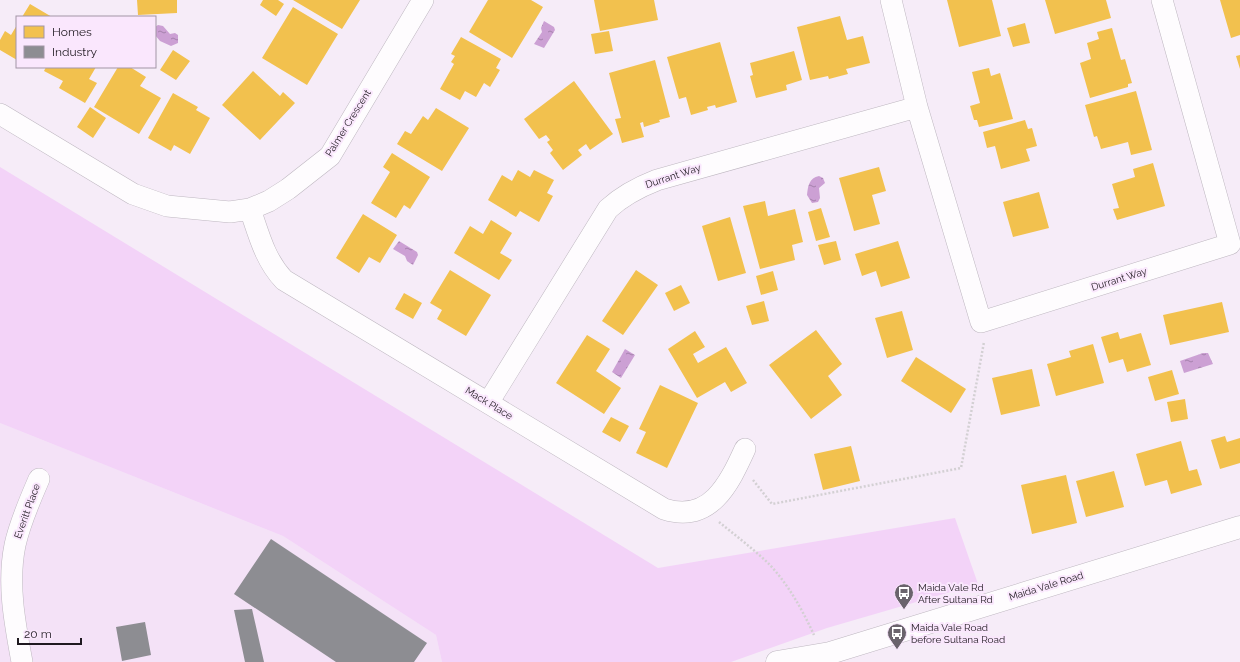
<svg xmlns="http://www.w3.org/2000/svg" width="1240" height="662" font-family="Raleway,sans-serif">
<defs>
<pattern id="water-ripples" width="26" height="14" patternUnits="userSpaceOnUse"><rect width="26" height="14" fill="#cca0d4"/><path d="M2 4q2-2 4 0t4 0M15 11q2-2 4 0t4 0" fill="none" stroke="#a582ac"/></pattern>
</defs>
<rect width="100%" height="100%" fill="#f6ecf8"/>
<path fill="#f4e2f7" d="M0 423 283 536 436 635 442 662H0Z"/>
<path fill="#f3d3f8" d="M0 167 658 568 955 518 978 584 827 628 731 662H442L436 635 283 536 0 423Z"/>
<path fill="url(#water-ripples)" d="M544 21 554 27 555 30 544 48 534 44 542 32 541 28Z
M158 25 163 26 170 34 175 33 178 35V43L171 46 160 41 155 35V27Z
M819 176 823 178 825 183 819 188 820 198 818 202 812 203 807 195C808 186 809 178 819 176Z
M399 241 417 252 418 255 413 265 407 261 405 256 393 249Z
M625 349 635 355 621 378 612 372Z
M1203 353H1208L1213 364 1184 373 1180 361Z"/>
<path fill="#f2c14e" d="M137 0H177V13L138 15Z
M263 0H278L284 4 276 16 260 5Z
M293 0H360L342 29Z
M488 0H531L543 7 512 58 469 32Z
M594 0H654L658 20 600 31Z
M947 0H992L1001 36 959 47Z
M1045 0H1106L1111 18 1055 34Z
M1220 0H1240V35L1231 38Z
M30 4 52 17H22Z
M293 7 338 34 307 85 262 58Z
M840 16 847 40 863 36 870 63 846 69 848 74 829 79 828 76 810 80 797 27Z
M1025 23 1030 43 1013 47 1007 28Z
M17 25V60L0 50V40L5 31 11 35Z
M1112 28 1121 60 1125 59 1132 83 1128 84V87L1090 98 1080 63 1091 59 1087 43 1099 39 1097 32Z
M609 31 613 51 595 54 591 34Z
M461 37 501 59 496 68 500 70 490 87 484 83 476 97 465 91 460 100 440 89 454 64 451 62 455 56 451 54Z
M720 42 737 102 716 108 715 105 707 107 708 110 691 115 686 97 679 99 667 57Z
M173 50 190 61 176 80 160 70Z
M794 51 802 80 786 85 787 90 756 98 750 76 753 75 750 63Z
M1240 55V69L1236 56Z
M655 60 670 117 659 120 660 122 644 127 643 122 640 123 644 137 622 143 615 119 621 118 609 73Z
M46 67H96L89 79 97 83 85 103 59 88 63 81 44 71Z
M118 67H130L146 77 140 86 161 98 139 134 94 107Z
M989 68 991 76 1000 73 1013 119 979 127 977 120H974L970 106 980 103 972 72Z
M253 71 280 96 283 92 295 103 260 140 222 105Z
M574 81 613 134 590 150 586 144 578 150 582 155 563 170 550 153 553 150 547 142 550 140 546 135 539 139 524 119Z
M1136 91 1152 150 1131 155 1128 142 1101 149 1097 136 1094 137 1085 105Z
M173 93 198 107 196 110 210 118 190 154 174 145 171 151 148 138Z
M90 107 106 118 93 138 77 127Z
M436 108 469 128 442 171 397 144 405 131 411 134 423 116 428 120Z
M1025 120 1028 129 1032 128 1037 146 1026 149 1030 161 1001 169 995 146 987 148 983 132Z
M392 153 430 177 410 209 404 205 396 218 371 203 390 172 383 167Z
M1153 163 1165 206 1117 220 1113 209 1119 208 1112 184 1135 177 1133 169Z
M879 167 886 191 872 195 880 224 854 231 839 178Z
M518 170 530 177 534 170 554 180 547 193 553 196 539 222 520 211 516 217 488 200 502 175 512 181Z
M1039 192 1049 228 1013 237 1003 202Z
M765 201 768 216 795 209 803 242 792 245 795 260 760 269 743 206Z
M821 208 830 237 816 241 808 212Z
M363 214 397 235 380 263 369 257 359 273 336 258Z
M730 217 746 273 718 281 702 226Z
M491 220 512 233 500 253 512 260 499 280 454 253 470 226 483 234Z
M836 241 841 260 824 265 818 245Z
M898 241 910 278 881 287 876 271 862 276 855 254Z
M450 270 491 295 466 336 437 319 442 310 430 303Z
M636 270 658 285 623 335 602 321Z
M773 271 778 290 761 295 756 276Z
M681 285 690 303 674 311 665 293Z
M404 293 422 303 413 319 395 309Z
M764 301 769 321 752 325 746 306Z
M1222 302 1229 332 1170 345 1163 315Z
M902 311 913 350 887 358 875 318Z
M816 330 842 364 828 376 842 395 811 419 769 365Z
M695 331 705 347 693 354 698 363 726 347 747 383 731 392 725 382 697 398 668 349Z
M1118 332 1120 339 1141 333 1151 365 1127 372 1123 359 1109 363 1101 337Z
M587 335 610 349 596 371 621 388 604 414 556 383Z
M1093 344 1104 383 1056 396 1047 364 1071 357 1069 351Z
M916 357 966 389 951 413 901 381Z
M1032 369 1040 406 1001 415 992 378Z
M1172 370 1179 394 1155 401 1148 377Z
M660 385 698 403 667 468 636 453 646 432 639 429Z
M1185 399 1188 419 1171 422 1167 402Z
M611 417 629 426 620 442 602 432Z
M1225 436 1227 442 1240 438V463L1220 469 1211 440Z
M1181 441 1189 471 1197 469 1202 485 1171 494 1167 480 1145 486 1136 454Z
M851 446 860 481 823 490 814 454Z
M1114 471 1124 507 1086 517 1076 481Z
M1066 475 1077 523 1032 534 1021 485Z"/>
<path fill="#8d8d92" d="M271 539 427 643 414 662H336L234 594Z
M252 609 264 662H245L234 610Z
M145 622 151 655 122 661 116 627Z"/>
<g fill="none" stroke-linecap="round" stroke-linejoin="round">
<defs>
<path id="minor" d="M891 0 917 107 981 322 1230 244 1162 0
M0 114 133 194 167 206 230 212 250 209 269 201 288 189 330 156 423 0
M250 209C259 235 265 260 284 280L664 509C710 524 729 484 745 449
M488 403 608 209C622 196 639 187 657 180L917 107
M22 662C15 624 7 584 15 545 20 522 30 500 39 479"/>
<path id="major" d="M777 662 830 653 1240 527"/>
</defs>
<use href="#minor" stroke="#beb7c0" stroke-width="22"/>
<use href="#major" stroke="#beb7c0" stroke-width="23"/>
<path stroke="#d3d0d3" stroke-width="2.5" stroke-dasharray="2 2" stroke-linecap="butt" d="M753 480 772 504 961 468 984 342
M719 522C735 535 752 548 767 562 787 582 802 609 814 635"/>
<use href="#minor" stroke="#fefcfe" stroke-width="21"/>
<use href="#major" stroke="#fefcfe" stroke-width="22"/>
</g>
<defs>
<symbol id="bus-pin" viewBox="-11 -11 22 30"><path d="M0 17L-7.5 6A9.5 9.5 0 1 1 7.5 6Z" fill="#6a636c" stroke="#fae7fd"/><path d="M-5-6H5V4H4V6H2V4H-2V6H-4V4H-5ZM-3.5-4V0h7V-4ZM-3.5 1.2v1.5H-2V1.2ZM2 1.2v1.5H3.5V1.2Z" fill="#fff"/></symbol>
</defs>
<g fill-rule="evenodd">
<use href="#bus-pin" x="893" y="582" width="22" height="30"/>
<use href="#bus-pin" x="886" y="622" width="22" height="30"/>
</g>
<g text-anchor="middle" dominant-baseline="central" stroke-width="4" stroke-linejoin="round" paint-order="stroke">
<g font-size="10" fill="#1f1920" stroke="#fae7fd">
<text transform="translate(348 123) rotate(-58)">Palmer Crescent</text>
<text transform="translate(673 176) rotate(-18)">Durrant Way</text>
<text transform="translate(1119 279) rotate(-17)">Durrant Way</text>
<text transform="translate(489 403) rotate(31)">Mack Place</text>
<text transform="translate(27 511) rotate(-70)">Everitt Place</text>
<text transform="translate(1046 586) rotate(-17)">Maida Vale Road</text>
</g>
<g font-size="10" fill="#1f1920" stroke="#fae7fd" text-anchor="start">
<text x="918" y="587">Maida Vale Rd<tspan x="918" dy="12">After Sultana Rd</tspan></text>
<text x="911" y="627">Maida Vale Road<tspan x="911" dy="12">before Sultana Road</tspan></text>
</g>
</g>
<rect x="16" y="16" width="140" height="52" fill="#fae7fd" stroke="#a295a5"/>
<rect x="24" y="26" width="20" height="12" fill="#f2c14e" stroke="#a295a5"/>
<text x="52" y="36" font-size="12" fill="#1f1920">Homes</text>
<rect x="24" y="46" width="20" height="12" fill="#8d8d92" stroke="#a295a5"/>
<text x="52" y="56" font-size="12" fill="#1f1920">Industry</text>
<path d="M18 638v6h63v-6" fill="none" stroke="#1f1920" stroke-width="2"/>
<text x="24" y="638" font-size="12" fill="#1f1920" stroke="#fae7fd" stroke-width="3" paint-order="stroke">20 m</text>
</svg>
